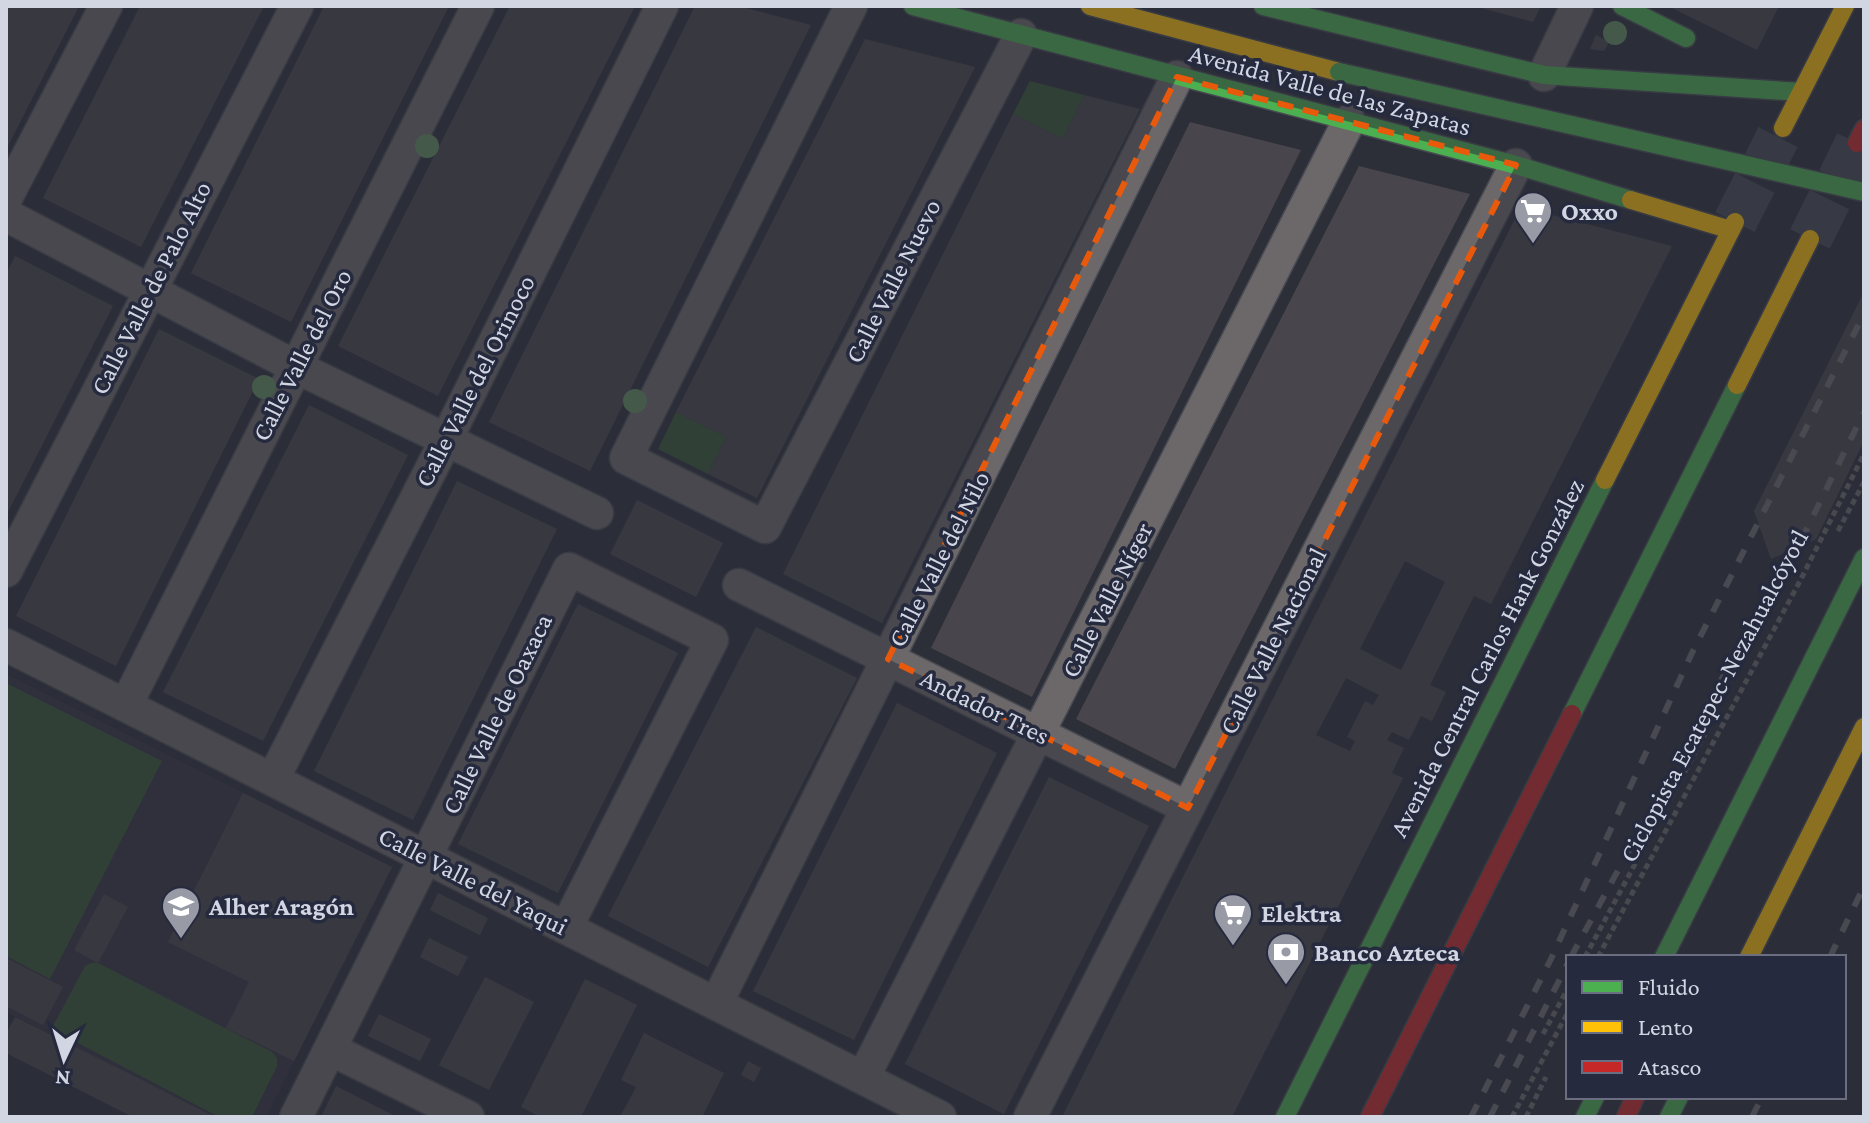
<svg xmlns="http://www.w3.org/2000/svg" width="1870" height="1123" font-family="'Crimson Pro',serif">
<rect width="100%" height="100%" fill="#2c2e38"/>
<path fill="#373342" d="M6 674 392 867 266 1117H215L6 1012Z"/>
<path fill="#365733" d="M1030 81 1084 95 1063 139 1013 114Z
M676 412 726 437 708 474 658 449Z
M6 683 162 761 50 979 6 956Z
M91 963H98L272 1052 277 1058V1066L252 1117H219L55 1031 53 1026 85 966Z"/>
<path fill="#48464c" fill-rule="evenodd" d="M6 6H79L6 150Z
M140 6H264L141 247 43 198Z
M324 6H449L291 322 191 273Z
M510 6H635L438 396 338 346Z
M695 6H738L811 25 590 471 489 422Z
M1474 6H1541L1533 22Z
M1668 6H1779L1757 50Z
M1596 35 1609 42 1604 51 1590 49Z
M865 39 975 67 757 498 708 474 726 437 676 412Z
M1084 95 1140 109 882 623 783 574 1013 114 1063 139Z
M1190 122 1301 150 1032 697 931 648Z
M1359 166 1470 194 1175 769 1076 719Z
M1521 207 1672 246 1491 604 1474 596 1430 685 1446 692 1432 721 1421 716 1409 740 1392 732 1387 740 1404 748 1392 773 1403 778 1232 1117H1062ZM1405 561 1445 582 1401 670 1360 649ZM1346 678 1379 695 1373 705 1365 701 1347 737 1355 741 1350 751 1316 735Z
M15 256 113 306 6 516V274Z
M1864 292V441L1816 539 1771 559 1754 511Z
M159 329 259 379 116 666 16 616Z
M309 405 408 455 263 741 163 692Z
M457 481 557 529 413 820 314 771Z
M637 500 723 543 696 597 610 554Z
M578 604 678 653 558 893 458 844Z
M756 627 857 678 708 967 608 916Z
M897 703 997 753 854 1040 753 991Z
M1049 777 1149 826 1004 1114 905 1064Z
M243 793 392 867 294 1061 226 1028 249 982 168 942Z
M438 893 488 918 480 935 430 910Z
M104 894 128 907 98 963 74 950Z
M429 938 468 957 458 976 420 957Z
M6 958 63 987 43 1025 6 1006Z
M485 977 534 1002 489 1090 439 1065Z
M585 979 637 1005 581 1117H540L521 1107Z
M379 1014 431 1039 420 1061 368 1036Z
M15 1017 134 1076 215 1117H133L6 1053V1034Z
M644 1033 724 1073 702 1117H620L636 1087 621 1080Z
M748 1061 761 1068 754 1082 741 1075Z
M336 1086 397 1117H321Z"/>
<g fill="none" stroke-linecap="round" stroke-linejoin="round">
<path stroke="#454752" stroke-width="44" stroke-dasharray="44 22" stroke-linecap="butt" d="M1735 222 1778 137"/>
<path stroke="#454752" stroke-width="44" stroke-dasharray="44 22" stroke-linecap="butt" d="M1810 239 1857 143"/>
<defs>
<path id="street" d="M851 6 626 458 765 527 1021 35
M1544 75 1577 6
M6 198 106 6
M6 215 296 367 597 513
M6 571 297 6
M739 585 1188 808
M6 645 940 1117
M126 705 478 6
M273 779 446 440 662 6
M716 1004 1177 77
M330 1049 468 1117
M863 1078 1349 121
M296 1117 569 569 712 640 566 928
M1030 1117 1516 165"/>
<path id="fast" d="M913 6 1516 165 1631 200
M1263 6 1544 75 1801 92
M1622 6 1686 38
M1572 714 1737 385
M1664 957 1864 558
M1285 1117 1605 480
M1585 1117 1595 1097
M1669 1117 1679 1097"/>
<path id="slow" d="M1090 6 1339 72
M1783 128 1845 6
M1631 200 1731 230
M1737 385 1810 239
M1605 480 1735 222
M1749 957 1864 727"/>
<path id="jam" d="M1857 143 1864 129
M1370 1117 1572 714
M1626 1117 1635 1097"/>
</defs>
<use href="#street" stroke="#474a52" stroke-width="35"/>
<use href="#fast" stroke="#474a52" stroke-width="21"/>
<use href="#slow" stroke="#474a52" stroke-width="21"/>
<use href="#jam" stroke="#474a52" stroke-width="21"/>
<path stroke="#6b696c" stroke-width="5" stroke-dasharray="6 4" stroke-linecap="butt" d="M1838 531 1864 482
M1585 957 1705 734
M1598 957 1800 581 1864 454
M1543 1034 1568 988
M1512 1117 1568 1012
M1526 1117 1546 1077"/>
<use href="#street" stroke="#6c6869" stroke-width="32"/>
<use href="#fast" stroke="#4caf50" stroke-width="18"/>
<use href="#slow" stroke="#ffc107" stroke-width="18"/>
<use href="#jam" stroke="#c62828" stroke-width="18"/>
<path stroke="#6c6a6f" stroke-width="6" stroke-dasharray="14 14" stroke-linecap="butt" d="M1571 957 1724 675 1798 547 1864 412
M1830 957 1864 886
M1471 1117 1550 961 1692 653 1864 314
M1490 1117 1568 963
M1752 1117 1762 1097"/>
<defs>
<path id="fast-bridge" d="M1339 72 1864 192"/>
</defs>
<use href="#fast-bridge" stroke="#474a52" stroke-width="21" stroke-linecap="butt"/>
<use href="#fast-bridge" stroke="#4caf50" stroke-width="18"/>
</g>
<g fill="#648e62">
<circle cx="1615" cy="33" r="12"/>
<circle cx="427" cy="146" r="12"/>
<circle cx="264" cy="387" r="12"/>
<circle cx="635" cy="401" r="12"/>
</g>
<path d="M0 0H1870V1123H0ZM1177 77 1516 165 1188 808 888 659Z" fill="#2c2e38" fill-opacity=".55" fill-rule="evenodd"/>
<path fill="none" stroke="#e8590c" stroke-width="6" stroke-dasharray="16 10" stroke-linejoin="round" d="M1177 77 1516 165 1188 808 888 659Z"/>
<defs>
<symbol id="supermarket-pin" viewBox="-11 -11 22 30"><path d="M0 17L-7.5 6A9.5 9.5 0 1 1 7.5 6Z" fill="#989ba6" stroke="#262a3e"/><path d="M-6-5.5h2.5l.6 2H6L4.5 2H-2.5L-4.4-4H-6ZM-1.5 3.2a1.3 1.3 0 1 0 .1 0ZM3 3.2a1.3 1.3 0 1 0 .1 0Z" fill="#fff"/></symbol>
<symbol id="school-pin" viewBox="-11 -11 22 30"><path d="M0 17L-7.5 6A9.5 9.5 0 1 1 7.5 6Z" fill="#989ba6" stroke="#262a3e"/><path d="M0-5L7-2L0 1L-7-2ZM-4 1L0 2.5L4 1V4Q0 6-4 4Z" fill="#fff"/></symbol>
<symbol id="bank-pin" viewBox="-11 -11 22 30"><path d="M0 17L-7.5 6A9.5 9.5 0 1 1 7.5 6Z" fill="#989ba6" stroke="#262a3e"/><path d="M-6-4H6V4H-6ZM0-2.3a2.3 2.3 0 1 0 0 4.6a2.3 2.3 0 1 0 0-4.6Z" fill="#fff"/></symbol>
</defs>
<g fill-rule="evenodd">
<use href="#supermarket-pin" x="1511" y="189" width="44" height="60"/>
<use href="#school-pin" x="159" y="884" width="44" height="60"/>
<use href="#supermarket-pin" x="1211" y="891" width="44" height="60"/>
<use href="#bank-pin" x="1264" y="930" width="44" height="60"/>
</g>
<g text-anchor="middle" dominant-baseline="central" stroke-width="7" stroke-linejoin="round" paint-order="stroke">
<g font-size="26" fill="#d2d5e2" stroke="#262a3e">
<text transform="translate(1330 90) rotate(15)">Avenida Valle de las Zapatas</text>
<text transform="translate(893 281) rotate(-63)">Calle Valle Nuevo</text>
<text transform="translate(151 288) rotate(-63)">Calle Valle de Palo Alto</text>
<text transform="translate(302 355) rotate(-63)">Calle Valle del Oro</text>
<text transform="translate(475 381) rotate(-63)">Calle Valle del Orinoco</text>
<text transform="translate(939 559) rotate(-63)">Calle Valle del Nilo</text>
<text transform="translate(1107 600) rotate(-63)">Calle Valle Níger</text>
<text transform="translate(1273 641) rotate(-63)">Calle Valle Nacional</text>
<text transform="translate(1487 658) rotate(-63)">Avenida Central Carlos Hank González</text>
<text transform="translate(1714 696) rotate(-62)">Ciclopista Ecatepec-Nezahualcóyotl</text>
<text transform="translate(985 707) rotate(26)">Andador Tres</text>
<text transform="translate(497 714) rotate(-64)">Calle Valle de Oaxaca</text>
<text transform="translate(473 881) rotate(27)">Calle Valle del Yaqui</text>
</g>
<g font-size="26" font-weight="bold" fill="#d2d5e2" stroke="#262a3e" text-anchor="start">
<text x="1561" y="211">Oxxo</text>
<text x="209" y="906">Alher Aragón</text>
<text x="1261" y="913">Elektra</text>
<text x="1314" y="952">Banco Azteca</text>
</g>
</g>
<rect width="1870" height="1123" fill="none" stroke="#d2d5e2" stroke-width="16"/>
<rect x="1566" y="955" width="280" height="144" fill="#262a3e" stroke="#6b6e80" stroke-width="2"/>
<rect x="1582" y="981" width="40" height="12" fill="#4caf50" stroke="#6b6e80" stroke-width="2"/>
<text x="1638" y="995" font-size="24" fill="#d2d5e2">Fluido</text>
<rect x="1582" y="1021" width="40" height="12" fill="#ffc107" stroke="#6b6e80" stroke-width="2"/>
<text x="1638" y="1035" font-size="24" fill="#d2d5e2">Lento</text>
<rect x="1582" y="1061" width="40" height="12" fill="#c62828" stroke="#6b6e80" stroke-width="2"/>
<text x="1638" y="1075" font-size="24" fill="#d2d5e2">Atasco</text>
<g transform="translate(64 1059) rotate(184)" stroke="#262a3e" stroke-width="6" paint-order="stroke">
<path d="M0-6L14 30L0 20L-14 30Z" fill="#d2d5e2"/>
<text y="-12" font-size="22" font-weight="bold" text-anchor="middle" fill="#d2d5e2">N</text>
</g>
</svg>
